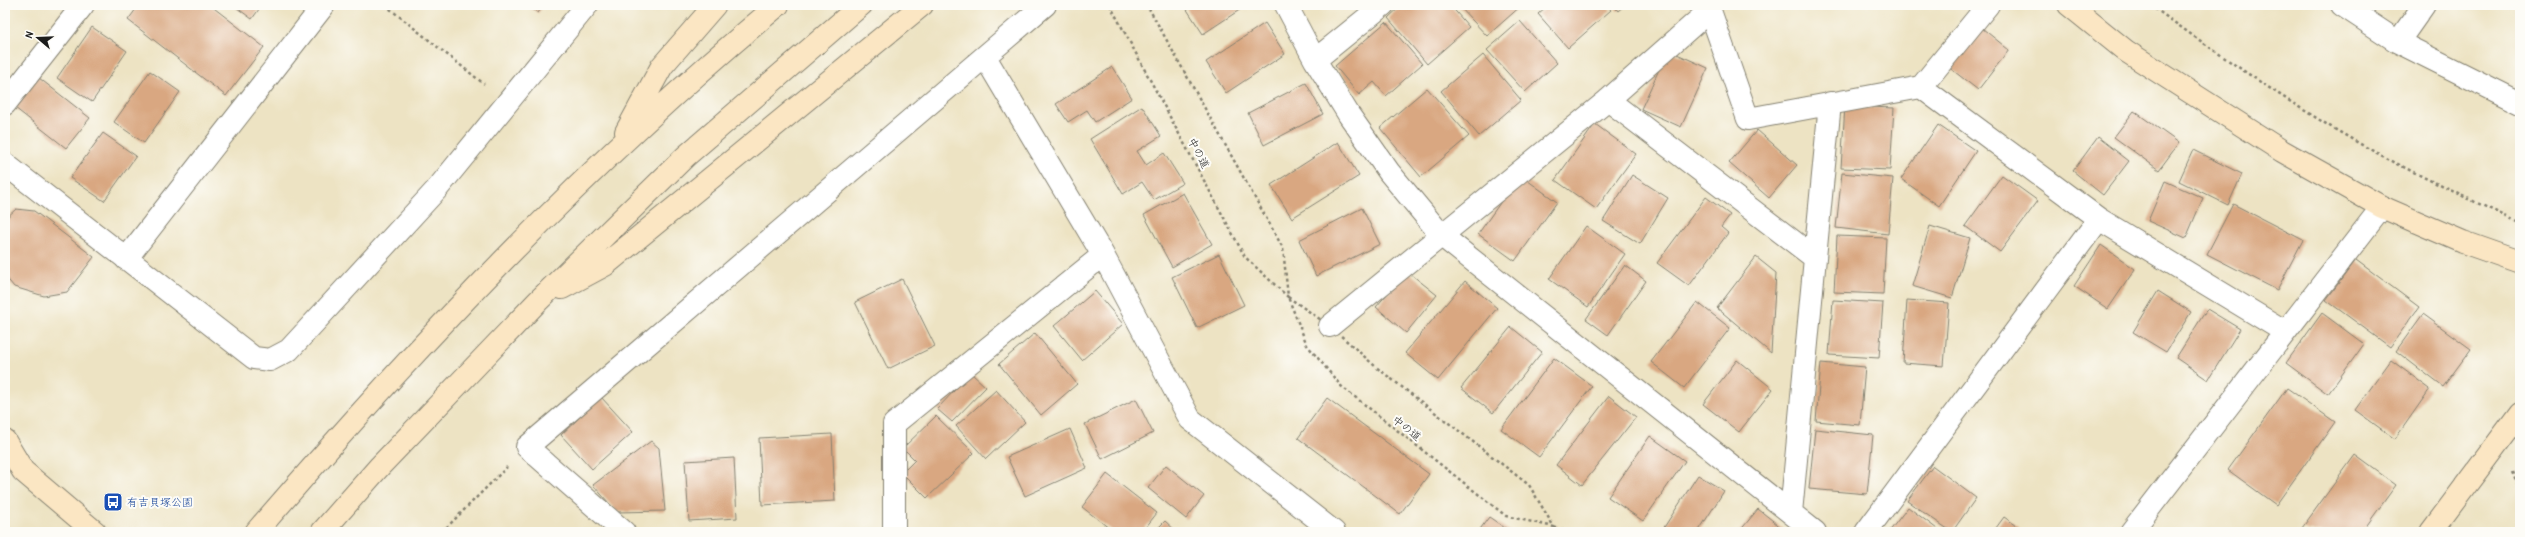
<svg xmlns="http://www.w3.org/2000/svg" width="2525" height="537" font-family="'Patrick Hand','Klee One',sans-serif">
<rect width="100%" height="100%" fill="#fdfcf7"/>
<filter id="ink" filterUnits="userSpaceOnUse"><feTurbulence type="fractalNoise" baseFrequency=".025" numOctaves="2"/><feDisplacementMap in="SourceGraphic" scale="8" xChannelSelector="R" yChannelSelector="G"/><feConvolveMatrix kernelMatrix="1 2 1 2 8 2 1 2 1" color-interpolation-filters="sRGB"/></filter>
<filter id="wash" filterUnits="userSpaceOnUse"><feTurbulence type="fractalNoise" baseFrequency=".012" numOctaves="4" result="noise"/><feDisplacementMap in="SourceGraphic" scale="16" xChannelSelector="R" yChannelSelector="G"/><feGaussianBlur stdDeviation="0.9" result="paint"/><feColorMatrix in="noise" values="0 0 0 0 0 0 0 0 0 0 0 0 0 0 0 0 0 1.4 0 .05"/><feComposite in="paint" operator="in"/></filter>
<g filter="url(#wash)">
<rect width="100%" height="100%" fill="#ede3c3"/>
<g id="blocks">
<path fill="#d9a781" d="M139 5H210L264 47 226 96 128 20Z
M233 5H262L252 19Z
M527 5H544L538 13Z
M1184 5H1247L1203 34Z
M1402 5H1450L1469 27 1427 64 1388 18Z
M1458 5H1522L1487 36Z
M1548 5H1606L1611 10 1568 48 1538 14Z
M1613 5H1625L1618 11Z
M1520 21 1557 63 1525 92 1487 50Z
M1386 22 1422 64 1386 96 1374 82 1359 95 1335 66Z
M1265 23 1285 54 1226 93 1206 62Z
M1977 24 2009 50 1978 90 1946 65Z
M92 27 127 51 92 102 57 78Z
M1668 50 1708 68 1681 127 1641 109Z
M1483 55 1521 100 1479 136 1441 91Z
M1112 67 1132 98 1095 122 1087 110 1068 122 1056 104Z
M150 71 180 92 144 143 114 122Z
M34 74 90 118 66 148 10 104Z
M1306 83 1323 114 1264 145 1248 113Z
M1427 88 1469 136 1421 177 1380 128Z
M1142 106 1161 136 1137 151 1146 165 1164 153 1183 183 1154 200 1142 182 1123 194 1090 139Z
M1845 106 1894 108 1890 170 1841 168Z
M2134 111 2179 143 2159 170 2114 137Z
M1595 124 1636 154 1596 209 1555 180Z
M1938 125 1976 151 1939 206 1901 179Z
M1757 130 1797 165 1769 198 1729 163Z
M103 133 136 156 104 201 70 178Z
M2098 137 2129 161 2103 195 2073 171Z
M1338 142 1359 176 1292 218 1271 185Z
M2193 150 2242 174 2228 205 2179 181Z
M1842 173 1893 178 1888 234 1836 228Z
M1520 175 1557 202 1515 261 1478 234Z
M1632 175 1668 198 1640 244 1603 221Z
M2002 175 2038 201 2000 252 1965 226Z
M2165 181 2203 198 2186 238 2148 221Z
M1183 193 1212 244 1172 267 1144 215Z
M1706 197 1730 215 1721 227 1728 233 1689 286 1657 263Z
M2233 204 2303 240 2277 290 2207 254Z
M1362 208 1380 244 1316 276 1299 240Z
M16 209 34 211 94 257 67 292 44 296 14 287 5 276V219Z
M1586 226 1625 254 1588 307 1549 279Z
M1930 226 1970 238 1952 298 1912 286Z
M1837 236 1886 238 1883 294 1834 292Z
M2101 245 2135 269 2108 309 2074 286Z
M1219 254 1244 305 1197 328 1172 277Z
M1756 257 1776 273 1771 353 1717 308Z
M2356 260 2419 307 2390 347 2326 300Z
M1625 265 1646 281 1608 335 1586 319Z
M1407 271 1437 295 1406 333 1376 307Z
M902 279 935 346 888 369 855 302Z
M1465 281 1497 308 1438 380 1405 353Z
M1095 291 1123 324 1082 360 1054 326Z
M2158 291 2191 312 2166 352 2133 332Z
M1833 300 1883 303 1879 358 1829 355Z
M1907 300 1949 303 1944 366 1903 363Z
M1697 302 1730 328 1684 388 1651 362Z
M2207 309 2240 329 2208 380 2176 358Z
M2322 313 2364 344 2328 394 2286 363Z
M2423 314 2471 349 2443 387 2396 351Z
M1511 327 1542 352 1493 413 1461 388Z
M1035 333 1077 384 1041 415 999 364Z
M1554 358 1592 386 1539 457 1501 429Z
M1737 360 1773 389 1739 432 1703 404Z
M2391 360 2430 389 2395 439 2355 410Z
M1821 363 1865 367 1860 425 1816 421Z
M971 373 986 387 952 422 937 409Z
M2287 388 2335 422 2276 505 2228 470Z
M996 390 1025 422 986 459 956 426Z
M1609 396 1636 417 1582 485 1556 465Z
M601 397 633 432 592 469 561 435Z
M1327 398 1429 474 1400 514 1298 438Z
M1136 399 1153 433 1102 459 1085 424Z
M936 416 974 453 927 498 902 473 915 460 903 448Z
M1070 429 1087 468 1025 496 1007 457Z
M1815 429 1873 435 1867 494 1809 489Z
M832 434 835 501 762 505 759 438Z
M1650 436 1685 461 1643 521 1608 497Z
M651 441 659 448 665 511 617 512 593 485Z
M2355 455 2396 485 2362 532H2308L2302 528Z
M734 458 737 518 689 521 685 461Z
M1166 465 1204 496 1186 519 1148 488Z
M1933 466 1976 498 1952 532 1907 501Z
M1107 474 1157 513 1142 532H1114L1082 507Z
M1698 475 1724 491 1698 532H1661Z
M1908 507 1941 532H1889Z
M1758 509 1787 532H1739Z
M1489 517 1511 532H1478Z
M2004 517 2026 532H1993Z
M1165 521 1177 532H1154Z"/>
</g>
</g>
<g filter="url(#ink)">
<use href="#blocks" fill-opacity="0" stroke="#848070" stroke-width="1"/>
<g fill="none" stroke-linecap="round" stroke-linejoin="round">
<defs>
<path id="street" d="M1286 5 1315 60 1349 115 1389 172 1442 236 1815 532
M1708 5 1748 119 1921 87 2099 219 2284 331
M2342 5 2398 42 2520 103
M2398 42 2424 5
M985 57 1103 255 1190 419 1334 532
M1315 60 1383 5
M1921 87 1988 5
M1608 100 1815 258 1791 513
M5 104 83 5
M5 164 254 358 270 360 289 350 437 189 587 5
M1815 258 1830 103
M126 259 324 5
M1330 326 1608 100 1710 10
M624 532 527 447 1045 5
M894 532V424L1103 255
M1866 532 2099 219
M2131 532 2382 207"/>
<path id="secondary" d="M2069 5 2126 51 2282 151 2382 207 2463 242 2520 262
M626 132 662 66 715 5
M562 288 605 265 922 5
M5 441 23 471 95 532
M256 532C417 345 588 163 778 5
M322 532 380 466 538 301 686 156 861 5
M2431 532 2520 413"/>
</defs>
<use href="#street" stroke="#848070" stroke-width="24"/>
<use href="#secondary" stroke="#848070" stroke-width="24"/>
<path stroke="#848070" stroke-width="2.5" stroke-dasharray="3 3" stroke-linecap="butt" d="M385 5 484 84
M1110 5 1245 257 1288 297 1283 248 1147 5
M2150 5C2207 46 2264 86 2323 122 2386 161 2454 192 2520 223
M1288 297 1330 326 1376 367 1529 485 1554 527 1506 516 1341 386 1307 345Z
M2513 472 2520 488
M442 532 507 467
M1557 532 1554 527 1568 532"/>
<use href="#street" stroke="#fff" stroke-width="22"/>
<use href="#secondary" stroke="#fbe6c3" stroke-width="22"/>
</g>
</g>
<defs>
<symbol id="bus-square" viewBox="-11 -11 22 22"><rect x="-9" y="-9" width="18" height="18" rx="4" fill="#1a4fb4" stroke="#fdfcf7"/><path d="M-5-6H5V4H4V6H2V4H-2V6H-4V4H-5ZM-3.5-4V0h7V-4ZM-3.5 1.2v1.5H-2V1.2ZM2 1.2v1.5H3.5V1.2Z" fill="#fff"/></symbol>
</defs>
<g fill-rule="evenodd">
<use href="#bus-square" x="102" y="491" width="22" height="22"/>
</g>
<g text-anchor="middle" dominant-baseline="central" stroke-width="4" stroke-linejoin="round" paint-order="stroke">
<g font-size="11" fill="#1c1c1c" stroke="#fdfcf7">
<text transform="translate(1199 153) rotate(62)">中の道</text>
<text transform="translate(1407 428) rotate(38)">中の道</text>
</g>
<g font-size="11" fill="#164399" stroke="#fdfcf7" text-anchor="start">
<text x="127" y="502">有吉貝塚公園</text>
</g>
</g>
<rect width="2525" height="537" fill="none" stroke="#fdfcf7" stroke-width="20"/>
<g transform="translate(38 38) rotate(289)" stroke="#fdfcf7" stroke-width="3" paint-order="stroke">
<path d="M0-3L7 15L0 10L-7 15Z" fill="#1c1c1c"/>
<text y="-6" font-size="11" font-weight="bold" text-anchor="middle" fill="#1c1c1c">N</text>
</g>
</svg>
